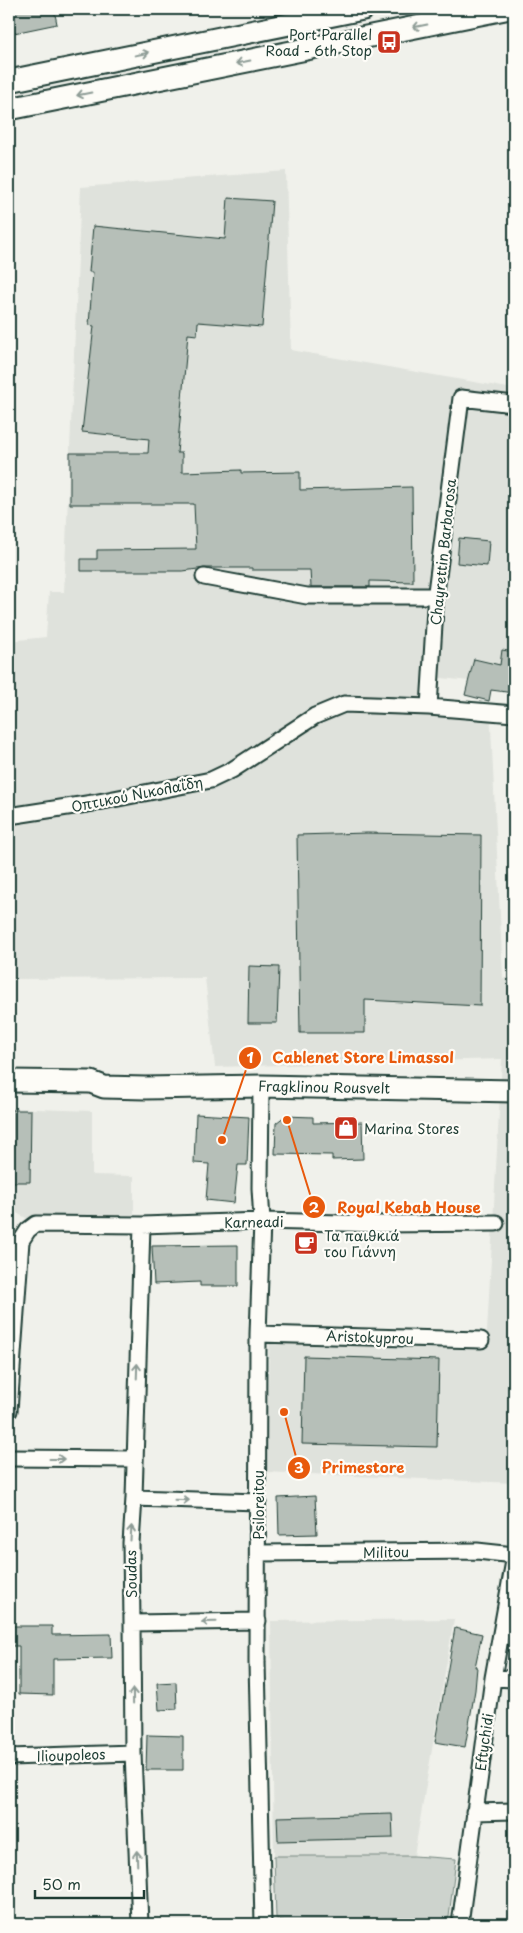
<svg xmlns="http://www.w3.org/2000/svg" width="523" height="1933" font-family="'Playpen Sans',sans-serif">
<rect width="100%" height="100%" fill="#f0f1eb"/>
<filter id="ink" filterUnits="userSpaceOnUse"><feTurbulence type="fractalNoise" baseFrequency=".02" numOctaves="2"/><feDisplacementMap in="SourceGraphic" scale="10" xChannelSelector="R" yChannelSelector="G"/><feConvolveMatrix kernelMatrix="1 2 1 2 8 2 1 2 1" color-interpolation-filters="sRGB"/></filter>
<g filter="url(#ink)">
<path fill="#dfe2dc" d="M286 171 291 350 514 389V686L424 676 419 705 490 707 503 978H514V1483L265 1472 270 1328 487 1332 502 1059 215 1067 205 978 9 979V641L46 637 49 592H64L81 187Z
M9 1108 92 1111V1175L134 1176V1215H71L28 1219 9 1209Z
M454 1619 414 1856H274L271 1621Z"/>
<path fill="#cdd3cd" stroke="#768880" d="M274 1856H414L456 1859 449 1917 437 1923H288L276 1918Z"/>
<path fill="#b6bfb8" stroke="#1f3d34" d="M9 9H54L57 24 9 34Z
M228 198 272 201 262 327 198 322 197 335 188 334 177 453H182V472L241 470V473L300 472V490L412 487 413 582 370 581V587H311L310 570H252V568H205L183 571H81V559H97V550L196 549 194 504H70V453H148L149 439 82 432 94 326 89 325 93 272H89L93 226 225 239Z
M459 538 489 541 487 566 457 563Z
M502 650 514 652V693L491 690 489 701 465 695 474 659 500 665Z
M367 833 481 835 480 1006 365 1000V1033H300L297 835Z
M249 966 279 967 277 1023H248Z
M9 1110H31L30 1182H9Z
M196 1114 249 1117 247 1165H238L234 1203 206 1200 209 1164 194 1163Z
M285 1116 313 1117V1123L362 1122 363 1159 332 1160V1155L275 1154 276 1123Z
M238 1245V1286H200V1282L154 1284 152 1246Z
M304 1356 439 1360 437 1447 302 1444Z
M315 1496 317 1534 279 1535 278 1498Z
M11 1626H52V1635L111 1634 112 1658 53 1659V1695L19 1694V1646H11Z
M455 1628 482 1634 475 1667H477L475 1690 465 1747 435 1742Z
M176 1682 177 1709 159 1710 157 1683Z
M147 1735 183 1736V1770H146Z
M392 1814 393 1838 278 1841 277 1817Z"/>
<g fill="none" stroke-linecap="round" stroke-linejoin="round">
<defs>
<path id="street" d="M204 577 307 596H436
M429 707 436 592 461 398 514 404
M9 816 93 803 211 780 232 770 315 716 344 704 429 707 514 714
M261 1086 260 1188 262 1221 258 1334 257 1662 263 1924
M258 1334 481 1340
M9 1411 21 1241 28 1230 36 1224 142 1225 262 1221 381 1224 496 1223
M9 1458 134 1459
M134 1498 258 1502
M258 1553 477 1551 514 1555
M132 1623 258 1621
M493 1678 514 1679
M9 1757 133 1753
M474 1812 514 1811
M140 1924 133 1753 132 1623 131 1543 134 1498 142 1225
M460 1924 493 1678 514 1561"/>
<path id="secondary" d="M9 81 363 9
M9 109 505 9
M9 1081 91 1082 104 1087 145 1088 261 1086 514 1091"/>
</defs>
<use href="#street" stroke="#1f3d34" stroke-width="19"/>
<use href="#secondary" stroke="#1f3d34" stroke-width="25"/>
<use href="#street" stroke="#fdfcf7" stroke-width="15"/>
<use href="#secondary" stroke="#fdfcf7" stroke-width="21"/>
</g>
<defs><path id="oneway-shaft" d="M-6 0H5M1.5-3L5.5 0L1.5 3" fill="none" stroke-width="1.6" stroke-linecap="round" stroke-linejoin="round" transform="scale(1.25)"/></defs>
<g stroke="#8e9c96">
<use href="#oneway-shaft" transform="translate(420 26) rotate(169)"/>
<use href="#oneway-shaft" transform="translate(142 54) rotate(-11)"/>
<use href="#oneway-shaft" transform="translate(243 62) rotate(169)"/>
<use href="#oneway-shaft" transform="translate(84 94) rotate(169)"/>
<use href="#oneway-shaft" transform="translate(137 1371) rotate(-88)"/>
<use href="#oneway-shaft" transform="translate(57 1459)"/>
<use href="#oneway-shaft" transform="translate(182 1500) rotate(2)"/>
<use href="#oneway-shaft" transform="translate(131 1533) rotate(-86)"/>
<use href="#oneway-shaft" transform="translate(209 1622) rotate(179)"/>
<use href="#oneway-shaft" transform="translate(133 1696) rotate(-91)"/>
<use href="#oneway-shaft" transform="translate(137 1858) rotate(-92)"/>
</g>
</g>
<defs>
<symbol id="bus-square" viewBox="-11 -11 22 22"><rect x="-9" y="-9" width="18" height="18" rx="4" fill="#c8321e" stroke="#fdfcf7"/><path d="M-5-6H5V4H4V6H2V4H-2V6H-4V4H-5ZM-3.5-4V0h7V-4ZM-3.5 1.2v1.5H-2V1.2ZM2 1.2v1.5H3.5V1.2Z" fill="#fff"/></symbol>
<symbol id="shop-square" viewBox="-11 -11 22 22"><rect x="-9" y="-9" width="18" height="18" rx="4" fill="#c8321e" stroke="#fdfcf7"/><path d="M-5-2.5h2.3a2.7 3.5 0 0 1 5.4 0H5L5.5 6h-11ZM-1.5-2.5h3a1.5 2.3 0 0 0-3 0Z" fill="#fff"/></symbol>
<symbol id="cafe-square" viewBox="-11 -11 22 22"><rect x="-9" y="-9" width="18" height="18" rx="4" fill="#c8321e" stroke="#fdfcf7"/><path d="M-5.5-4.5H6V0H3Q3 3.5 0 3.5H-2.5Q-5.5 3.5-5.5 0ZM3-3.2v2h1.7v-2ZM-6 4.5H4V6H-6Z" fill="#fff"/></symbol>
</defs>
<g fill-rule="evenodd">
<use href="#bus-square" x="375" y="28" width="28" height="28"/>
<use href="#shop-square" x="332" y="1114" width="28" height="28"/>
<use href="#cafe-square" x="292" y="1229" width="28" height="28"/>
</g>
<g text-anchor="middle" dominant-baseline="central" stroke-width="4.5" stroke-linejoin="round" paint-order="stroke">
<g font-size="14" fill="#1f3d34" stroke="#fdfcf7" text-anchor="start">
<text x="372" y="34" text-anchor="end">Port Parallel<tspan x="372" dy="16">Road - 6th Stop</tspan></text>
<text x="364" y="1128">Marina Stores</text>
<text x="324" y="1235">Τα παιθκιά<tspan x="324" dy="16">του Γιάννη</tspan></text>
</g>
<g font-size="14" fill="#1f3d34" stroke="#fdfcf7">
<text transform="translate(443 552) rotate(-84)">Chayrettin Barbarosa</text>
<text transform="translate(137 794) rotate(-11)">Οπτικού Νικολαΐδη</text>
<text transform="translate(324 1087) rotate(1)">Fragklinou Rousvelt</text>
<text transform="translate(254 1222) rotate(-1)">Karneadi</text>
<text transform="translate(370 1337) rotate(2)">Aristokyprou</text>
<text transform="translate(258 1505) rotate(-90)">Psiloreitou</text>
<text transform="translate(386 1552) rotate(-1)">Militou</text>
<text transform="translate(131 1574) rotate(-91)">Soudas</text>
<text transform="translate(484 1742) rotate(-82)">Eftychidi</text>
<text transform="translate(71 1755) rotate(-2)">Ilioupoleos</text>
</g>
</g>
<path fill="none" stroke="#e8590c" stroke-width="2" d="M222 1140L250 1058M287 1120L314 1207M284 1412L299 1468"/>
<g fill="#e8590c" stroke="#fdfcf7" stroke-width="2">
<circle cx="222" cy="1140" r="5"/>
<circle cx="287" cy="1120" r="5"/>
<circle cx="284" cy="1412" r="5"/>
<circle cx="250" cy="1058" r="12"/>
<circle cx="314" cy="1207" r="12"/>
<circle cx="299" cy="1468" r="12"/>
</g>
<g font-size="15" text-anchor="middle" font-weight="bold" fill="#fff">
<text x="250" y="1063">1</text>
<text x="314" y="1213">2</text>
<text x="299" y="1473">3</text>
</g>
<g font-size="15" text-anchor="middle" font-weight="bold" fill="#e8590c" stroke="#fdfcf7" stroke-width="4.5" stroke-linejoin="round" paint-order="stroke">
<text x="363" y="1063">Cablenet Store Limassol</text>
<text x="409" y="1213">Royal Kebab House</text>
<text x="363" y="1473">Primestore</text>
</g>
<rect width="523" height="1933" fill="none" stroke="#fdfcf7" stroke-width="30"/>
<rect x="15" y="15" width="493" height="1903" fill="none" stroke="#1f3d34" stroke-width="2" filter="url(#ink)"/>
<path d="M35 1890v8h109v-8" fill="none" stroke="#1f3d34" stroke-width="2.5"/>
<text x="42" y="1890" font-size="15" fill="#1f3d34" stroke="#fdfcf7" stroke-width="4" paint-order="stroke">50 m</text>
</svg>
